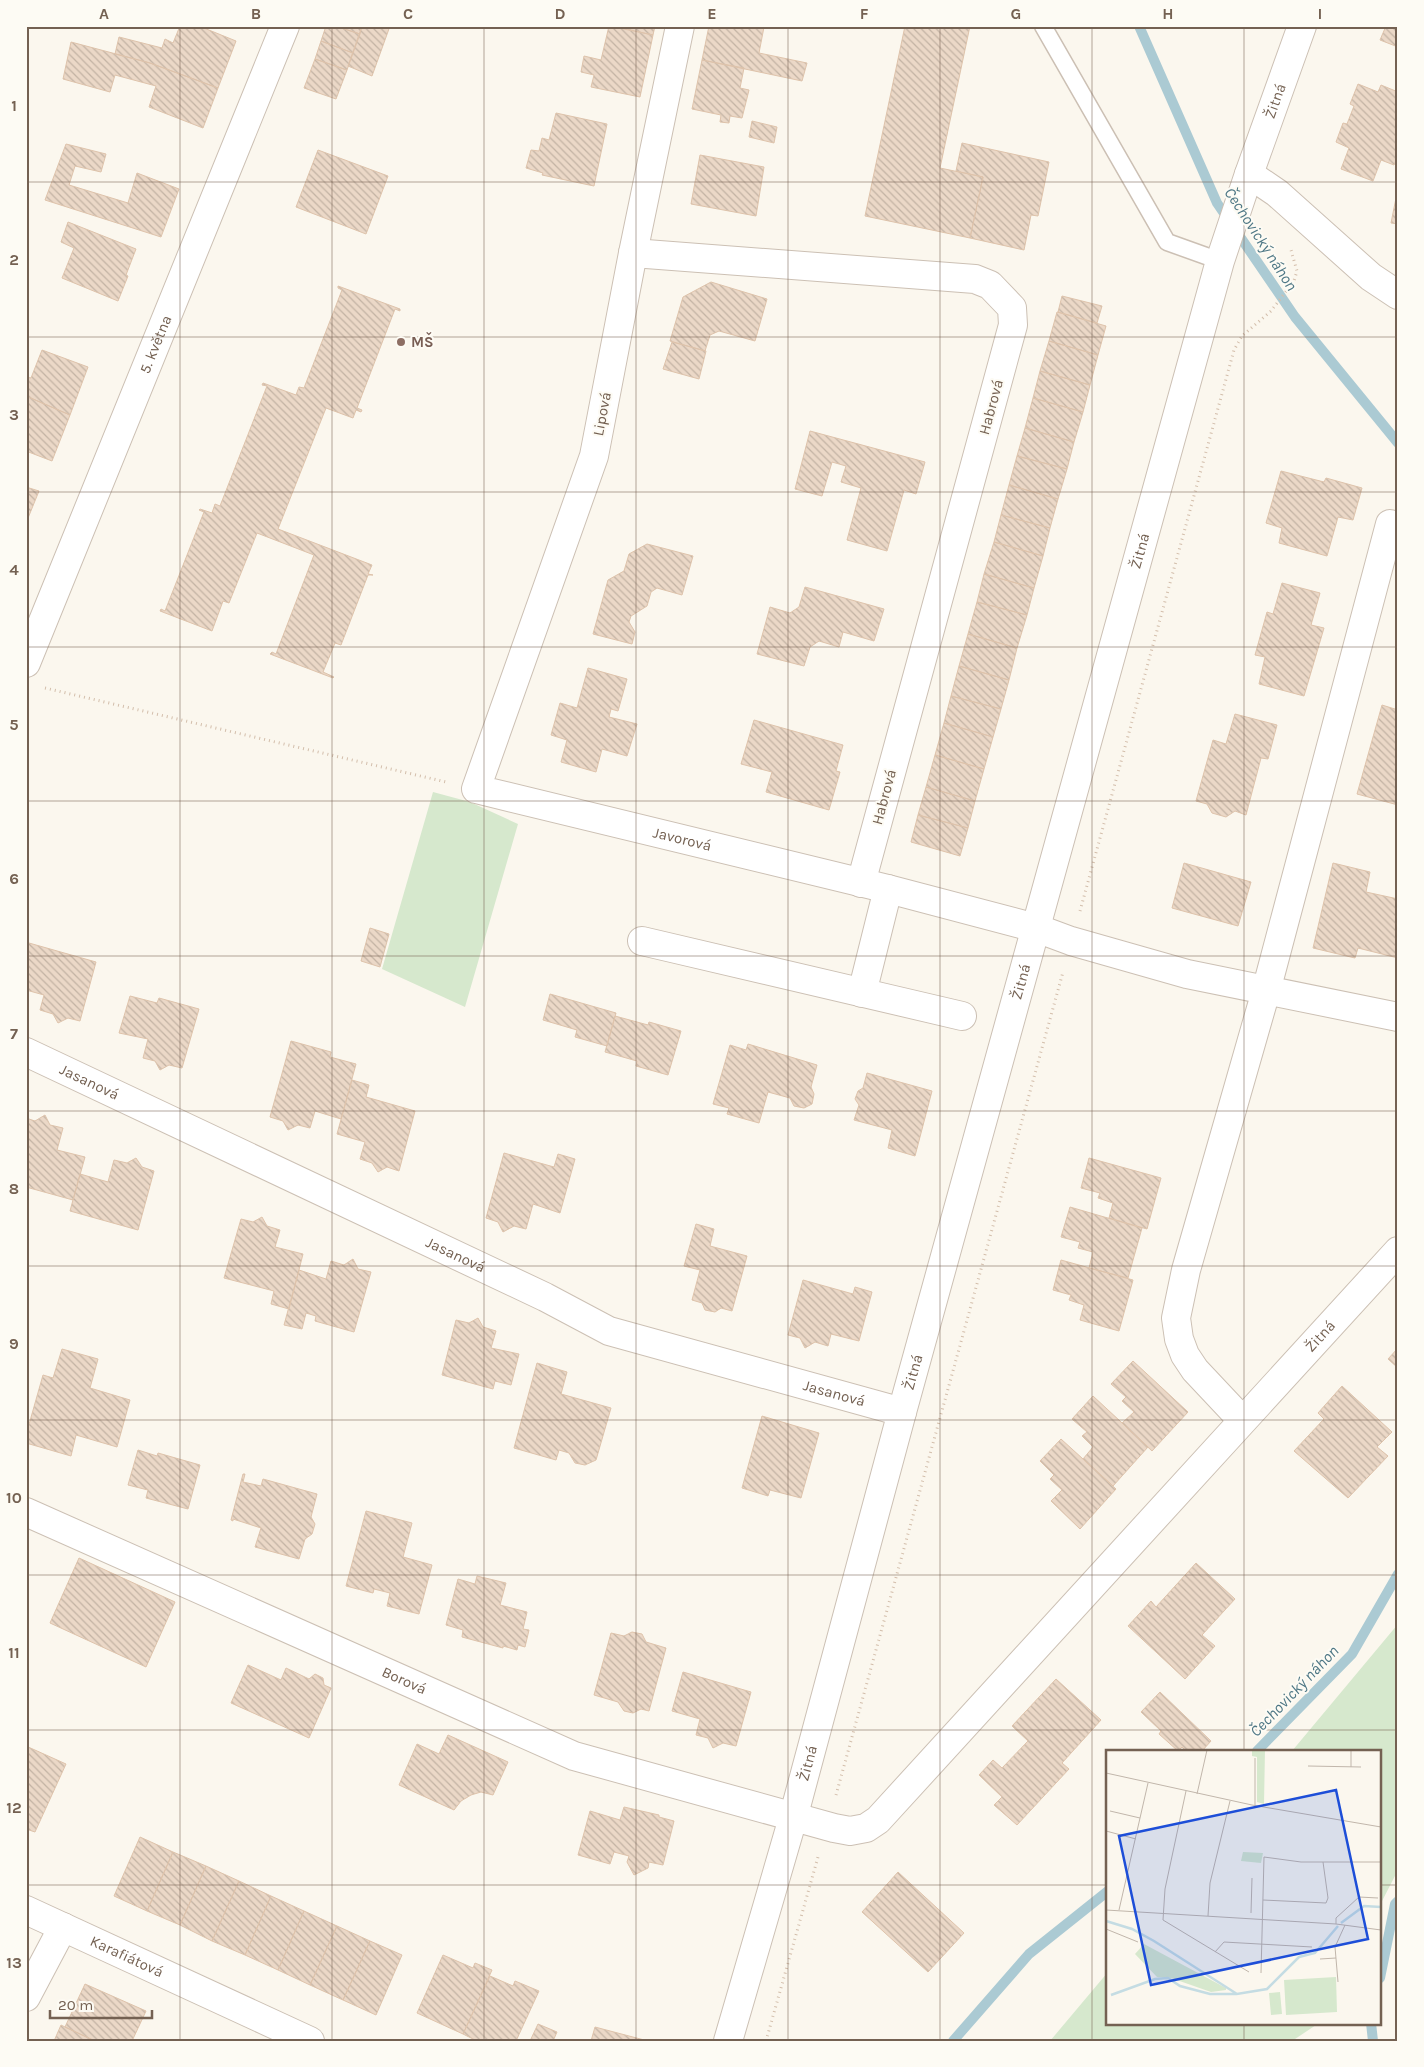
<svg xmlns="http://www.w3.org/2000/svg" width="1424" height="2067" font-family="Karla,sans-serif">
<defs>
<pattern id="building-back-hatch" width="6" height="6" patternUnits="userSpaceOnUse" patternTransform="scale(1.25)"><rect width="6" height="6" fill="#ebd8c7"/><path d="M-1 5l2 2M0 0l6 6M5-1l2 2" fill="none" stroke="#c3b3a4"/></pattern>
</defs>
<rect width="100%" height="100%" fill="#fbf7ee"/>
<path fill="#d6e8cd" d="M433 792 470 802 518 824 465 1007 382 969Z
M1398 1624V1870L1380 1905V1751H1292Z
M1108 1972V2023H1319L1292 2041H1050Z"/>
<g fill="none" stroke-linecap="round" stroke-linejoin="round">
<path stroke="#abcad3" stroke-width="10" d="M1139 26 1217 203 1295 317 1398 443
M1257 1751 1352 1654 1398 1574
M1380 1978 1395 1904 1398 1901
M1371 2023 1373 2041
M953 2041 1029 1954 1108 1891"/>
</g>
<path fill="url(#building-back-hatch)" stroke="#dec3ab" d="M180 26H199L236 41 218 88 150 63 115 54 119 37 162 48 165 39 173 43Z
M326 26H335L360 34 353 53 321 41Z
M335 26H362L360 34Z
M362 26H390L372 76 348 66Z
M609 26 653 35 640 97 591 87 594 75 581 72 584 56 601 60Z
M613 26H655L653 35Z
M709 26 764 27 759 53 807 63 802 81 702 60Z
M905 26H970L940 168 983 177 970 238 865 216Z
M1386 26H1398V47L1380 40Z
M321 41 353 53 347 70 315 59Z
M71 42 150 63 218 88 203 128 149 107 156 86 115 75 110 92 63 79Z
M315 59 347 70 336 99 304 88Z
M702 60 744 68 740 88 749 90 742 118 730 116 729 123 720 122 721 115 692 109Z
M1358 84 1378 92 1381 85 1398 92V156L1394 165 1381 160 1373 181 1341 169 1349 148 1336 142 1343 123 1347 124 1354 106 1350 104Z
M556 113 607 124 594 186 542 175 543 173 526 168 531 150 539 151 542 138 549 140Z
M752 121 777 127 774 143 749 137Z
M962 143 1049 162 1038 216 1031 215 1024 250 970 238 983 177 956 171Z
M66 144 106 154 101 172 75 166 69 185 128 203 137 173 179 189 161 237 45 200Z
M318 150 388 176 366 234 296 207Z
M700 155 764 167 756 216 691 204Z
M1397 193H1398V224L1391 223Z
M68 222 136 249 126 275 128 276 118 301 62 278 74 248 61 242Z
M711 282 767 299 755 341 719 331 710 335 705 351 670 341 683 297Z
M338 286 400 309V311L395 309 357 408 362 410 361 412 356 410 353 418 326 408 278 529 372 565 368 574 373 575H368L341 645 335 643 323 672 334 677 333 678 270 654 272 652 276 654 314 555 257 533 229 603 223 601 212 631 160 611 161 609 165 611 204 512 199 510 200 509 212 513 215 504 220 506 267 386 262 385 263 383 296 395 299 387 304 388 342 290 338 288Z
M1062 296 1102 306 1097 323 1058 312Z
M1057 312 1106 326 1098 355 1049 341Z
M1049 341 1098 355 1090 385 1040 371Z
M672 342 706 351 699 379 663 369Z
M42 350 88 367 70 415 26 396V377L31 378Z
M1040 371 1090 385 1083 412 1033 398Z
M26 396 70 415 52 461 26 451Z
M1033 398 1083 412 1074 442 1025 428Z
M1025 428 1074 442 1067 469 1017 456Z
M810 431 925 462 916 494 904 490 887 551 847 540 861 488 841 482 846 466 832 462 822 496 795 489Z
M1017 456 1067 469 1058 499 1009 485Z
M1281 471 1324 482 1326 478 1362 488 1353 520 1338 517 1327 556 1279 543 1282 528 1266 523Z
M1009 485 1058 499 1050 528 1001 515Z
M26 487 39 491 26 523Z
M1001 515 1050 528 1043 556 994 542Z
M994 542 1043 556 1034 588 984 574Z
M647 544 693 556 682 595 657 588 651 592 647 606 631 616 629 622 635 632 632 644 593 634 608 580 624 571 629 554Z
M984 574 1034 588 1027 615 977 602Z
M1282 583 1320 593 1311 625 1324 628 1304 696 1259 684 1265 657 1255 655 1267 612 1273 614Z
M805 587 884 609 874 641 843 632 839 647 819 641 810 647 804 666 757 654 770 607 790 613 799 607Z
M977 602 1027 615 1017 648 968 634Z
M968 634 1017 648 1009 680 959 666Z
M959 666 1009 680 1001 709 951 696Z
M588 668 627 679 618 711 611 709 609 717 637 724 627 756 602 749 596 772 561 762 567 740 551 735 560 703 577 708Z
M951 696 1001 709 993 737 944 723Z
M1382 705 1398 710V805L1357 794Z
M1235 714 1277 725 1268 759 1261 758 1246 815 1235 811 1226 817 1212 813 1207 804 1196 801 1213 740 1226 744Z
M754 720 843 745 836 771 840 772 829 810 766 792 772 772 741 764Z
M944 723 993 737 984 769 935 755Z
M935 755 984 769 975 801 926 787Z
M926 787 975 801 968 828 918 815Z
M918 815 968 828 960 856 911 842Z
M1184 863 1251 882 1238 926 1172 908Z
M1333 863 1370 872 1366 892 1398 899V958L1358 948 1355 958 1313 948Z
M370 928 389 934 380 967 361 961Z
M29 943 96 962 80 1021 68 1018 58 1023 53 1014 40 1010 44 995 26 990V952Z
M550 994 616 1013 607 1046 575 1037 577 1030 543 1020Z
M130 996 157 1003 159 998 199 1009 182 1068 169 1065 160 1070 155 1061 143 1058 148 1039 119 1033Z
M615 1016 648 1025 649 1022 681 1031 668 1075 636 1066 637 1061 605 1052Z
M291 1041 331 1052 330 1057 356 1064 341 1119 315 1111 310 1128 298 1125 288 1130 283 1121 270 1117Z
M748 1044 817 1065 811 1087 814 1094 812 1104 804 1108 794 1106 790 1098 768 1092 759 1123 727 1114 729 1108 713 1104 730 1045 746 1050Z
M867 1073 932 1091 915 1156 888 1148 892 1130 854 1120 859 1105 855 1099 858 1091 863 1088Z
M352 1080 369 1085 366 1097 415 1111 399 1171 387 1167 378 1172 372 1163 360 1159 365 1142 337 1134Z
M45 1115 50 1125 63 1128 57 1150 85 1157 73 1200 26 1187V1118L35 1121Z
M504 1153 554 1167 558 1154 575 1159 560 1213 533 1204 526 1229 514 1226 503 1232 498 1222 486 1218Z
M136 1158 142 1167 154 1171 138 1230 70 1211 80 1174 108 1182 114 1160 127 1163Z
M1089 1158 1161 1178 1147 1229 1109 1218 1113 1203 1098 1198 1100 1193 1081 1188Z
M1070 1207 1142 1228 1128 1278 1089 1268 1093 1252 1078 1248 1080 1242 1061 1237Z
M262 1217 267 1226 280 1230 275 1247 303 1254 289 1309 271 1304 274 1291 224 1278 241 1219 253 1222Z
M696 1224 714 1229 710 1246 747 1256 732 1311 721 1308 715 1312 705 1310 702 1303 692 1300 700 1270 684 1266Z
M353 1259 358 1269 371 1272 354 1332 315 1321 316 1316 306 1313 302 1329 284 1325 299 1270 326 1279 331 1261 344 1265Z
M1061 1260 1133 1280 1119 1331 1080 1320 1084 1305 1069 1300 1071 1295 1053 1290Z
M803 1280 853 1294 855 1287 872 1292 859 1341 831 1334 828 1346 815 1342 805 1348 800 1338 788 1335Z
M478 1318 483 1327 496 1331 491 1348 519 1354 511 1385 495 1381 493 1389 442 1375 456 1320 469 1323Z
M1398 1348V1368L1388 1359Z
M62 1349 98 1359 90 1388 130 1400 117 1447 76 1435 71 1456 26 1443V1435L43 1375 53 1378Z
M1133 1361 1188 1412 1152 1451 1122 1423 1134 1412 1122 1401 1126 1397 1111 1384Z
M537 1363 567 1372 561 1394 611 1408 596 1460 585 1465 575 1463 569 1453 559 1450 556 1460 514 1448Z
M1342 1386 1392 1432 1377 1447 1388 1456 1348 1498 1294 1451 1324 1419 1318 1413Z
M1093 1396 1148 1447 1113 1486 1083 1459 1093 1447 1082 1436 1087 1432 1072 1419Z
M762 1416 819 1433 801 1498 770 1490 768 1496 742 1488Z
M1061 1439 1116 1489 1080 1529 1051 1501 1062 1490 1050 1479 1054 1475 1040 1461Z
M138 1450 157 1456 158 1453 200 1465 188 1509 146 1498 148 1490 128 1485Z
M243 1474H245L243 1482 261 1486 263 1479 317 1494 311 1517 315 1524 312 1534 305 1539 299 1559 255 1547 261 1528 233 1519V1521L231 1520Z
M366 1511 412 1523 403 1557 432 1565 419 1614 387 1606 390 1593 374 1589 373 1593 346 1586Z
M79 1558 175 1602 146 1667 50 1623Z
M1196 1563 1235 1599 1202 1635 1215 1646 1185 1679 1128 1626 1151 1601 1156 1607Z
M477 1576 506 1583 500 1605 527 1612 523 1629 529 1630 525 1647 518 1645 517 1650 503 1646V1648L462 1637 463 1630 446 1625 458 1579 475 1584Z
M632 1632 642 1634 646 1642 666 1648 649 1711 641 1709 633 1713 624 1711 618 1702 594 1695 611 1633 624 1636Z
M248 1665 281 1680 286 1668 309 1679 315 1674 323 1678 324 1685 331 1688 309 1738 231 1703Z
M683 1672 751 1692 736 1746 723 1743 713 1748 708 1738 696 1735 700 1719 672 1711Z
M1056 1679 1101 1720 1062 1763 1069 1769 1017 1825 994 1805 1002 1797 979 1775 993 1760 1002 1768 1028 1741 1012 1726Z
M1160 1692 1211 1741 1202 1751H1186L1182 1747 1178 1751 1159 1734 1161 1731 1141 1712Z
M448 1735 508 1762 493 1795 481 1792 471 1795 461 1801 454 1810 399 1785 417 1744 439 1754Z
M26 1746 66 1764 35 1832 26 1829Z
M624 1807 659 1815V1817L674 1821 663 1865 649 1862 648 1868 634 1875 627 1862 629 1856 614 1852 610 1864 578 1855 590 1811 620 1820Z
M140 1837 173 1852 147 1911 114 1896Z
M173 1852 206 1866 180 1925 147 1911Z
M206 1866 239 1881 212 1941 180 1925Z
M898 1872 964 1933 928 1972 862 1912Z
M239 1881 271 1896 245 1955 212 1941Z
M271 1896 304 1911 278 1970 245 1955Z
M304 1911 337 1926 310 1985 278 1970Z
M337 1926 370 1941 343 2000 310 1985Z
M370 1941 402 1955 376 2015 343 2000Z
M443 1955 473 1968 475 1963 492 1970 463 2034 417 2013Z
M490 1976 513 1986 515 1981 539 1991 516 2041H477L463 2034Z
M85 1984 146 2011 132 2041H95L65 2027Z
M538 2024 557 2032 553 2041H530Z
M61 2025 65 2027 95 2041H54Z
M595 2027 648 2041H591Z"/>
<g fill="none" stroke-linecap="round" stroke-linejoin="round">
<defs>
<path id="service" d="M1043 26 1167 242 1220 261"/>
<g id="minor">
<path id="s1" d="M680 26 633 253 594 456 476 789 888 889 1036 928 1071 941 1187 974 1398 1017"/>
<path d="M1249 174 1277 193 1371 277 1398 295"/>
<path d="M633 253 975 279 990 285 1012 308 1013 325 861 883"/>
<path id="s2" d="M26 663 285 26"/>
<path d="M642 941 962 1016"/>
<path d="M862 993 888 889"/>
<path id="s3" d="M26 1052 545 1297 609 1331 902 1412"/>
<path d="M1242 1420 1195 1370 1185 1355 1179 1339 1176 1318 1186 1270 1266 991 1390 524"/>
<path id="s4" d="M26 1512 574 1756 834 1828 850 1831 866 1828 878 1820 1398 1251"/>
<path id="s5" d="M26 1910 310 2041"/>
<path d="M26 1997 63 1927"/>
</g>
<g id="tertiary">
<path id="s6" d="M728 2041 793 1818 902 1412 1220 261 1249 174 1302 26"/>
</g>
</defs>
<use href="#service" stroke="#ccc0b4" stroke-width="19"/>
<use href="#minor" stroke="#ccc0b4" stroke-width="30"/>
<use href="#tertiary" stroke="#ccc0b4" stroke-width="30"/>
<path stroke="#d3beab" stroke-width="3" stroke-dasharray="1 4" stroke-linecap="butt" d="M45 688 446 782
M1080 911 1234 350 1242 336 1271 311 1294 281 1297 271 1291 250
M836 1795 1063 972
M766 2041 818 1857"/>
<use href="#service" stroke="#fff" stroke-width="16"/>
<use href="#minor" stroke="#fff" stroke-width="28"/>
<use href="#tertiary" stroke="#fff" stroke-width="28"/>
</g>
<path fill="none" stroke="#746152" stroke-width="1" stroke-opacity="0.55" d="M180 26V2041M332 26V2041M484 26V2041M636 26V2041M788 26V2041M940 26V2041M1092 26V2041M1244 26V1751M26 182H1398M26 337H1398M26 492H1398M26 647H1398M26 801H1398M26 956H1398M26 1111H1398M26 1266H1398M26 1420H1398M26 1575H1398M26 1730H1398M26 1885H1108M1380 1885H1398M1244 2023V2041"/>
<circle fill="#8d6e63" stroke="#fdfbf4" stroke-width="2" cx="401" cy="342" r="5"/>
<g text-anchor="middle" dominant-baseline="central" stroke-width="4" stroke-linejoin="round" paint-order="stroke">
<g font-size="15" fill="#746152" stroke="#fdfbf4">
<text stroke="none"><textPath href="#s6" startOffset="2016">Žitná</textPath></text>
<text stroke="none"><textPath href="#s2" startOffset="344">5. května</textPath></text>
<text transform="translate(991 407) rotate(-75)">Habrová</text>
<text transform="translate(602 414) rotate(-79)">Lipová</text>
<text stroke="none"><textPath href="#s6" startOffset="1546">Žitná</textPath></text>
<text transform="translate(884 797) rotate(-75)">Habrová</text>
<text stroke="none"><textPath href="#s1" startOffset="1004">Javorová</textPath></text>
<text stroke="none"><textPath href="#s6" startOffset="1099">Žitná</textPath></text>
<text stroke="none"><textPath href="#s3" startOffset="70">Jasanová</textPath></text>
<text stroke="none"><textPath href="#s3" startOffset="475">Jasanová</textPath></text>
<text stroke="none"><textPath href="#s4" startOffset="1572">Žitná</textPath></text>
<text stroke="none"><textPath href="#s6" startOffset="694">Žitná</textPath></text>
<text stroke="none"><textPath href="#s3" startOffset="880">Jasanová</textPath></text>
<text stroke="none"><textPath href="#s4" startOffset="414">Borová</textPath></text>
<text stroke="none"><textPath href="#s6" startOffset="289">Žitná</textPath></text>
<text stroke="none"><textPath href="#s5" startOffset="111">Karafiátová</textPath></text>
</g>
<g font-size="15" font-weight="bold" fill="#785e54" stroke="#fdfbf4" text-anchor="start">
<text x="411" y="342">MŠ</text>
</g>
<g font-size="16" font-style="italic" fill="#4e7785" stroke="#fdfbf4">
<text transform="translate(1261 239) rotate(57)">Čechovický náhon</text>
<text transform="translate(1294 1691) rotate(-46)">Čechovický náhon</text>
</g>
</g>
<g transform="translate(1106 1750)">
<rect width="275" height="275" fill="#fbf7ee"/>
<path d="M146 0H159L158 54 151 52V7L146 6ZM137 102 157 103 155 113 135 111ZM38 194 120 238V240L105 242 65 228 51 227 29 204ZM230 227 231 262 180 265 178 230ZM174 242 176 264 165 265 163 243Z" fill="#d6e8cd"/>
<path fill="none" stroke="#c4dce3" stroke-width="2.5" d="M0 171 26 179 48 191 131 244 161 239 193 207 209 203 232 176M235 173 258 156 275 157M5 245 49 229 62 228 74 236 104 244H131"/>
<path fill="none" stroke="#c1b6ab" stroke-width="1" d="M149 8V56M202 16 255 17M245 17V0M0 23 146 55 275 77M80 41 59 139 57 170 143 222M91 44 101 0M4 61 34 68M0 81 30 89M157 150 220 153 222 148 217 112M0 160 230 174 275 180M13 160 42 33M145 163 146 128M102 166 104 133 124 51M230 174V168L253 147 272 148M0 179 32 192M109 202 118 192 206 197M214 209 230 208M155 223 158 107 195 112H275M232 232 229 197 239 175"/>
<path fill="#1d4ed8" fill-opacity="0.15" stroke="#1d4ed8" stroke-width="2.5" d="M230 40 262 189 45 235 13 86Z"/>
<rect width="275" height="275" fill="none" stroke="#746152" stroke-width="2.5"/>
</g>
<rect width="1424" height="2067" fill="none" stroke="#fdfbf4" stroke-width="55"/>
<path d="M50 2010v8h102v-8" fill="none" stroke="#746152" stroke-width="2.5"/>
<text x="58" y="2010" font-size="15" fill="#746152" stroke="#fdfbf4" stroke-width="4" paint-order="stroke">20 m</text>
<rect x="28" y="28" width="1368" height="2012" fill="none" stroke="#746152" stroke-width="2"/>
<g font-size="16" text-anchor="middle" font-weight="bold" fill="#746152">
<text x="104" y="19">A</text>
<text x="256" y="19">B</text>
<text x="408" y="19">C</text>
<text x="560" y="19">D</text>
<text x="712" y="19">E</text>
<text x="864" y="19">F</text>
<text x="1016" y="19">G</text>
<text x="1168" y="19">H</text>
<text x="1320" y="19">I</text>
<text x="14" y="111">1</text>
<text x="14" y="265">2</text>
<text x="14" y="420">3</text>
<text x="14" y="575">4</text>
<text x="14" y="730">5</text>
<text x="14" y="884">6</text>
<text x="14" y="1039">7</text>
<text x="14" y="1194">8</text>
<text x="14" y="1349">9</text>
<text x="14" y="1503">10</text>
<text x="14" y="1658">11</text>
<text x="14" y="1813">12</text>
<text x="14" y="1968">13</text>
</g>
</svg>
